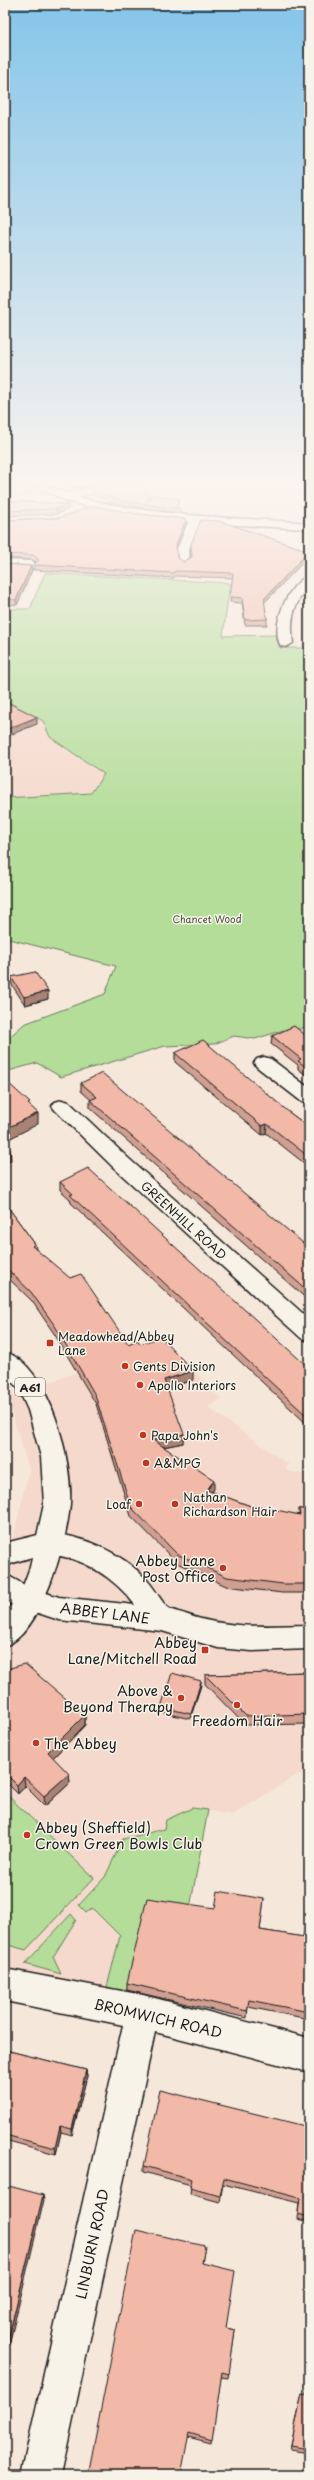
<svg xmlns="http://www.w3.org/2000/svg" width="314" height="2480" font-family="'Playpen Sans',sans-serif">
<rect width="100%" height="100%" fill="#f6e7db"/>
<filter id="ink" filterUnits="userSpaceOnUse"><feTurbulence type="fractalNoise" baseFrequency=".025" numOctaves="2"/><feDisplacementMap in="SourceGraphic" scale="8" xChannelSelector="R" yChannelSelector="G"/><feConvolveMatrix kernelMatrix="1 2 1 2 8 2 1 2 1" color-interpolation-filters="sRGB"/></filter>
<g filter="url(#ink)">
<path fill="#f5d9cc" d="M5 700 43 721 50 737 104 774 91 793 5 798Z
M164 1340 221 1399 208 1407 289 1465 285 1468 288 1471 309 1475V1772L297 1775 233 1815 192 1808 144 1922 126 1992 5 1985V1555L14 1535 29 1469 7 1398Z"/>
<path fill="#b3dd99" stroke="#687c5a" d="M5 486H18L34 492 5 501Z
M45 573 230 583 223 636 275 635 280 648H309V1026L299 1029 293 1027 255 1039 234 1036 214 1044 165 1046 61 1077 37 1063 5 1072V1041L24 1024 105 994 116 966 5 938V798L91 793 104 774 50 737 43 721 5 700V609H30Z
M5 1793 94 1878 26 1950 5 1944Z
M192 1808 208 1810 186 1930 144 1922 126 1993 107 1987 120 1936 93 1909 86 1912 79 1905 105 1877 123 1839 164 1829 166 1820Z
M71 1914 76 1920 53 1957 61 1974 25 1964Z"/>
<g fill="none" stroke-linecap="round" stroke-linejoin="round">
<defs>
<path id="minor" d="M33 486H48L67 493 96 486H111L110 489 78 497C154 517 231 517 309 523V529L200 523 189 549 190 562 184 566 178 562 177 549 188 522 104 511 67 501Z
M5 560 32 561 38 565 32 569 5 568Z
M309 576C309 590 303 590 298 602 291 615 291 629 293 643L286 647 281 646C269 628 289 581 309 576Z
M264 1057 271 1059 309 1088V1104L302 1102 257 1067 254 1063 257 1059Z
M62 1100 69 1102 127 1157 309 1319V1341L301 1338 113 1167 55 1110 52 1106 55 1102Z
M5 1969 143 1995 309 2038V2072L155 2032 61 2475H21L123 2025 5 2001Z"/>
<path id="major" d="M46 1533C81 1534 122 1553 146 1579 154 1587 160 1600 168 1608 172 1611 181 1612 185 1614 226 1629 267 1626 309 1625V1649L252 1651 218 1648 162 1631 59 1620 11 1604 5 1600V1574L30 1588 59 1597 135 1605C116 1579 80 1554 46 1555 32 1556 19 1561 5 1566V1543Z"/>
<path id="highway" d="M5 1352C50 1366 73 1462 70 1504 67 1541 42 1633 5 1646V1613L20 1594 30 1567 44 1504 41 1457 28 1410 18 1388 5 1375Z"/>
</defs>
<use href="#minor" stroke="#1c1c1c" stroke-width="3"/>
<use href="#major" stroke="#1c1c1c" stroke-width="3"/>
<use href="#highway" stroke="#1c1c1c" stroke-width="3"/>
<use href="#minor" fill="#f7f3e8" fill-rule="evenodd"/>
<use href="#major" fill="#f7f3e8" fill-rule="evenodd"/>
<use href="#highway" fill="#f7f3e8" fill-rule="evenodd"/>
</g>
<path fill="#d09f91" stroke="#1c1c1c" d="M69 486H89L77 489Z
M110 487 149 500 179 499 177 508 180 509V513L121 505 93 495V491Z
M5 501 68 504V509L57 514 5 516Z
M138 514 186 519V523L176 548 177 557 183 562 191 557V544L309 556 264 603 267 619V625H245L242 603 230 602 233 578 175 576 174 578 34 570 33 565 36 562 33 560 5 558V559V520Z
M5 564 31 566 32 570 17 605 5 604Z
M11 977 48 999 25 1005 12 985Z
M272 1036 309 1038V1077L298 1069V1065L271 1044Z
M175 1053 290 1113 309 1127V1167L266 1133 262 1135 175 1062Z
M81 1083 309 1248V1301L90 1108V1100H91L81 1091Z
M60 1182 309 1368V1426L71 1203 70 1199 60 1190Z
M5 1203 35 1244 36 1249 128 1344H140L193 1380 167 1388 183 1443 163 1447 214 1489 212 1492 256 1508 299 1515V1509H309V1593H282L226 1586 177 1563 131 1516 96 1404 55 1335 32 1301 5 1275Z
M5 1672 85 1715V1725L53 1758 69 1774 70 1783 45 1806 25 1786 18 1794 5 1781Z
M309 1672V1724L245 1725 205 1684V1675Z
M201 1685 190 1719 161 1712V1707Z
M264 1899 260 1930 303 1937 306 1919H309V2019L248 2007 247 2018 127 1990V1983L215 1908Z
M5 2050 86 2070 87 2076 72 2135 61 2132 56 2154 5 2140Z
M309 2127V2222L297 2219 299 2203 223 2184 220 2202 190 2194 191 2185 144 2172V2166Z
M204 2251 202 2263 226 2328 235 2330 228 2378 221 2377 211 2443 188 2437 88 2475Z
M309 2366V2453L290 2450 301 2398 302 2394 306 2395Z"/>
<path fill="#a98276" stroke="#1c1c1c" d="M77 486H89L77 489Z
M68 504V509L57 514 56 509Z
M186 519V523L176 549V544Z
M309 551V556L263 604 264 599Z
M31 566 32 570 17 605 16 600Z
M37 717V724L5 737V730Z
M48 991V999L25 1005 24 997Z
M38 1113V1124L5 1141V1129Z
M267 1124 266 1133 262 1135V1126Z
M10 1149 11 1160 5 1163V1151Z
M193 1371V1380L164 1389V1380Z
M184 1434 183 1443 153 1449V1440Z
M214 1480V1489L206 1499 207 1490Z
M201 1681V1685L190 1719 191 1714Z
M85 1715V1725L49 1762 48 1752Z
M69 1774 70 1783 45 1806 44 1796Z
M24 1777 25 1786 18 1794 17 1785Z
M86 2070 87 2076 72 2135V2129Z
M60 2126 61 2132 56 2154 55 2148Z
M43 2195 44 2200 5 2362V2352Z"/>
<path fill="#f2b9a9" stroke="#1c1c1c" d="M110 486H144L149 500 150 494 179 499 177 508 180 509 121 501 93 491 110 487Z
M5 501 68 504 56 509 5 511Z
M93 506 138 514 186 519 176 544 177 557 183 562 192 557 191 544 201 520 219 521 309 551 264 599 267 619 245 620 242 598 230 597 233 573 175 571 174 573 33 565 39 560 33 555 5 554V520L59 518Z
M5 564 31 566 16 600 5 599Z
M5 701 37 717 5 730Z
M35 972 48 991 24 997 11 977Z
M294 1026 309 1038V1069L298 1061 301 1059 272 1036Z
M203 1040 290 1113 309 1127V1157L267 1124 262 1126 175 1053Z
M102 1073 309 1248V1292L90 1100 97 1097 81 1083Z
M5 1080 30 1103 28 1104 38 1113 5 1129Z
M5 1144 10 1149 5 1151Z
M88 1168 309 1368V1418L70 1195 73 1194 60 1182Z
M5 1203 35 1244 32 1246 70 1278 81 1274 128 1344 138 1340 140 1344 161 1337 193 1371 164 1380 184 1434 153 1440 214 1480 207 1490 256 1508 257 1506 300 1515 299 1509H309V1584H283L227 1577 177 1554 131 1507 95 1395 55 1326 31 1292 5 1267Z
M25 1664 85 1715 48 1752 69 1774 44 1796 24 1777 17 1785 5 1773V1672L10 1668Z
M309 1672V1714L246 1716 205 1675Z
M172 1673 201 1681 191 1714 161 1707Z
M218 1891 264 1899 260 1930 304 1937 306 1919H309V2012L249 2000 247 2011 127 1983 147 1898 215 1908Z
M5 2050 86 2070 72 2129 60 2126 55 2148 5 2135Z
M160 2090 309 2127V2217L298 2214 300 2198 224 2178 220 2196 190 2188 192 2179 144 2166Z
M5 2185 43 2195 5 2352Z
M136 2230 205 2246 202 2263 235 2271 226 2328 235 2330 229 2374 222 2372 212 2440 189 2433 181 2475H88Z
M309 2374V2449L291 2446 302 2394 307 2396Z"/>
</g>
<linearGradient id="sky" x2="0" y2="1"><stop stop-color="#84c5ea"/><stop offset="0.58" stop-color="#fbf4ef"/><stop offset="1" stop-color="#fbf4ef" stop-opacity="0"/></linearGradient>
<rect width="314" height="833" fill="url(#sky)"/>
<g fill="#c8321e" stroke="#f7f3e8" stroke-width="1.5">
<rect x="46" y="1339" width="8" height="8" rx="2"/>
<circle cx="125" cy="1366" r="4"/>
<circle cx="140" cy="1385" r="4"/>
<circle cx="143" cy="1435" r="4"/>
<circle cx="146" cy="1463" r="4"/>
<circle cx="139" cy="1504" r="4"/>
<circle cx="175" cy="1504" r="4"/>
<circle cx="223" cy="1568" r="4"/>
<rect x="201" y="1646" width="8" height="8" rx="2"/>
<circle cx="181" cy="1698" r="4"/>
<circle cx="237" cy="1705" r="4"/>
<circle cx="36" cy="1743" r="4"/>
<circle cx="27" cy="1835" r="4"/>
</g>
<g text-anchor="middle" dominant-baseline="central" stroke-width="3" stroke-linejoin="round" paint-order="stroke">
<g font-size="10" fill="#495642" stroke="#f7f3e8">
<text x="207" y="918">Chancet Wood</text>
</g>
<rect fill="#f7f3e8" stroke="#5e5c59" stroke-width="1" x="15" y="1378" width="30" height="18" rx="3"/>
<g font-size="11" font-weight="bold" fill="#1c1c1c">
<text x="30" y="1387">A61</text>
</g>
<g font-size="12" fill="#1c1c1c" stroke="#f7f3e8">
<text transform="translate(184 1220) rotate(42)">GREENHILL ROAD</text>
</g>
<g font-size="12" fill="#1c1c1c" stroke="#f7f3e8" text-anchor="start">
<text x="58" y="1336">Meadowhead/Abbey<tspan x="58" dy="14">Lane</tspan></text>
<text x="133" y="1366">Gents Division</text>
<text x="148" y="1385">Apollo Interiors</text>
<text x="151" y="1435">Papa John's</text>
<text x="154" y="1463">A&amp;MPG</text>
<text x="183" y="1497">Nathan<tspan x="183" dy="14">Richardson Hair</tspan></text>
<text x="131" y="1504" text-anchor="end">Loaf</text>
</g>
<g font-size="14" fill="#1c1c1c" stroke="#f7f3e8" text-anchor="end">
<text x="215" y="1560">Abbey Lane<tspan x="215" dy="16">Post Office</tspan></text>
<text x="197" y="1642">Abbey<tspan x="197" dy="16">Lane/Mitchell Road</tspan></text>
<text x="173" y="1690">Above &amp;<tspan x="173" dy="16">Beyond Therapy</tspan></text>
<text x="237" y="1720" text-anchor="middle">Freedom Hair</text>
<text x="44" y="1743" text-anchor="start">The Abbey</text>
<text x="35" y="1827" text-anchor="start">Abbey (Sheffield)<tspan x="35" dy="16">Crown Green Bowls Club</tspan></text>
</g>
<g font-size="14" fill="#1c1c1c" stroke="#f7f3e8">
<text transform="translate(105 1613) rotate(7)">ABBEY LANE</text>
<text transform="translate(158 2018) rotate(13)">BROMWICH ROAD</text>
<text transform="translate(92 2244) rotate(-78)">LINBURN ROAD</text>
</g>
</g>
<rect width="314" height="2480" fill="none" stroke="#f7f3e8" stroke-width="20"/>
<rect x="10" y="10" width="294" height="2460" fill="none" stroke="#1c1c1c" stroke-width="1.5" filter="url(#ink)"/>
</svg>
